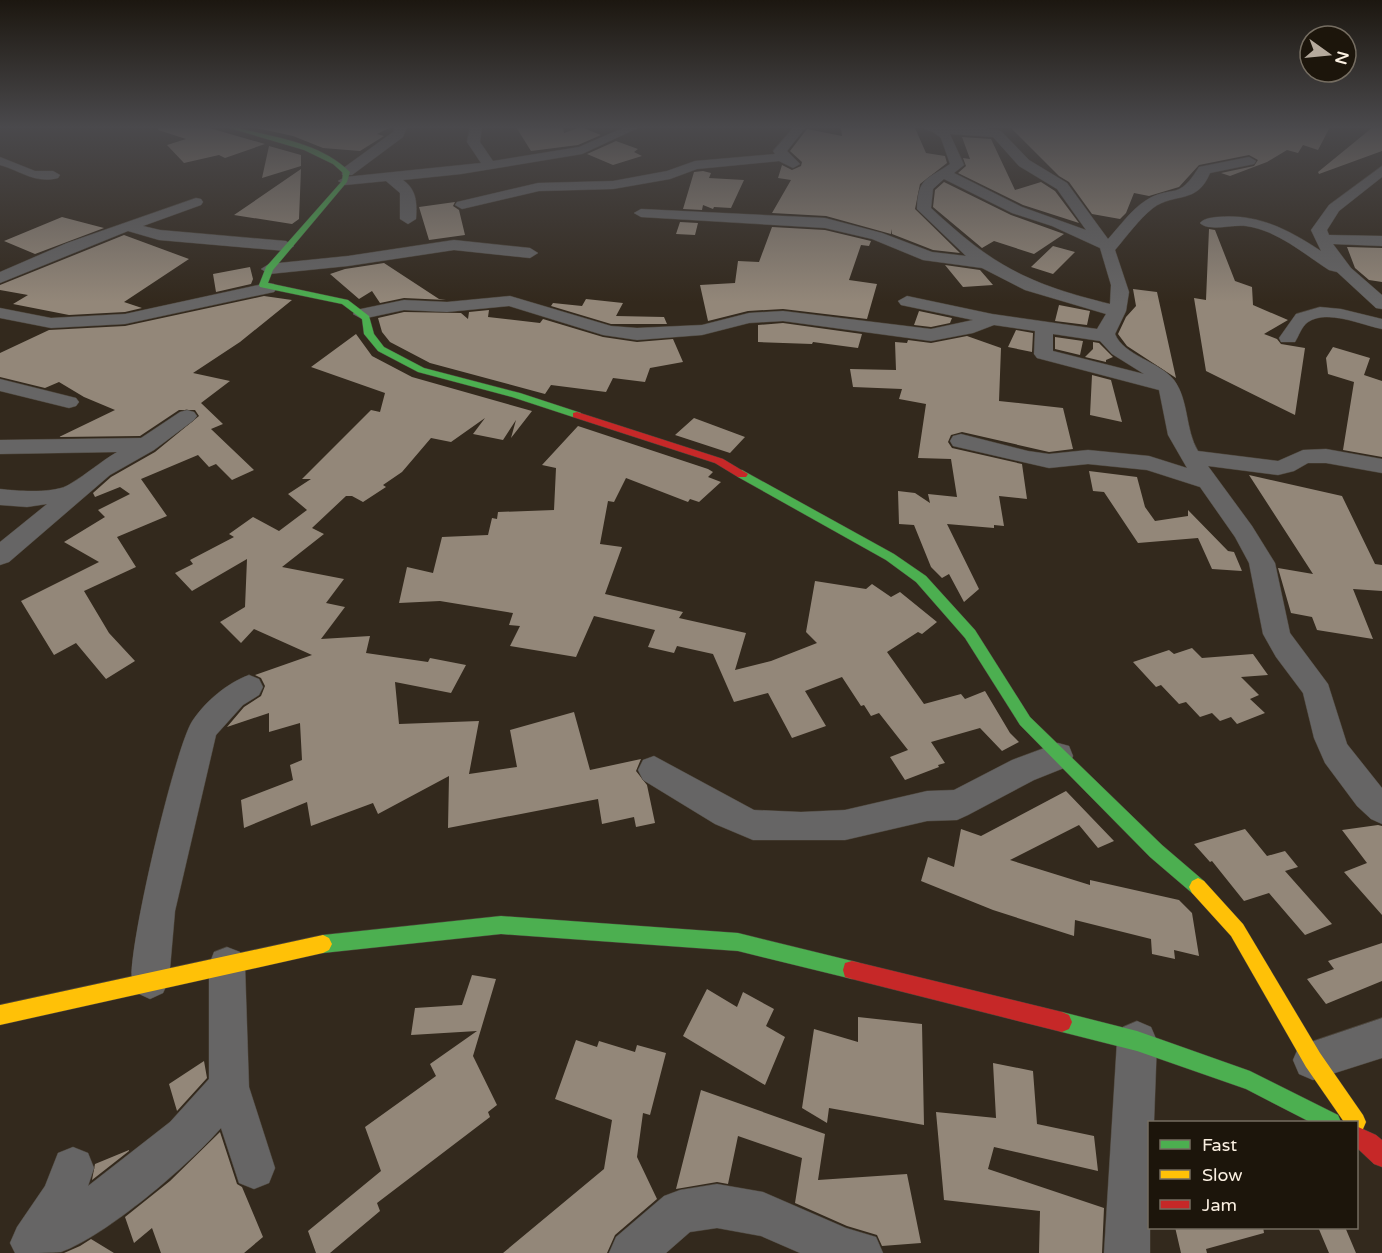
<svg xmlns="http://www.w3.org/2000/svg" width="1382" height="1253" font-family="'Varela Round',sans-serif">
<rect width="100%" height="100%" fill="#33291d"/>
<path fill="#938779" d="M159 127H206L265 144 225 158 219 155 184 163 167 145 186 139 158 130Z
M252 127H391L377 134 384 136 360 151 323 148 293 136Z
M516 127H563L564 133 581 127 601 135 578 145 531 151Z
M1010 127H1330L1318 150 1303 145 1298 153 1287 150 1267 162 1230 176 1221 173 1254 166 1258 160 1249 155 1199 165 1179 187 1149 196 1134 193 1126 213 1120 219 1092 214 1069 182 1059 176Z
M1373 127H1382V151L1319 174 1318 172Z
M841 128H915L926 153 945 156 947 163 920 184 915 209 960 253 933 250 892 234V229L891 234 826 216 772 213 791 180 778 178 782 165 792 170 801 166 802 162 790 151 807 129 842 136Z
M962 137 991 139 1015 190 1041 182 1055 191 1079 223 1023 205 958 173 966 166 963 158 970 159Z
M616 141 638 149 634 152 642 156 613 165 587 154Z
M269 146 301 155V166L262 178Z
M301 169 299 219 292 224 234 215Z
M703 171 711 173 709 178 744 180 731 208 714 207 713 209 703 205 702 210 683 209 694 172Z
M944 182 1011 215 1064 234 1034 254 994 241 982 248 933 207 935 190Z
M455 202 453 206 459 210 465 235 429 240 419 207Z
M62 217 104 228 35 254 4 241Z
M680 222 698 223 695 235 676 234Z
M772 227 825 230 871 241 869 246 861 245 849 280 877 284 867 319 783 309 748 311 708 321 700 285 735 283 738 261 759 262Z
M1209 229 1215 230 1235 281 1252 287 1253 305 1288 320 1264 334 1277 339 1281 344 1305 348 1295 415 1206 371 1194 298 1206 300Z
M124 235 189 259 124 302 142 308 125 312 69 315 13 304 28 295 0 290V285Z
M1053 246 1075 252 1053 274 1031 267Z
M1347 247 1382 248V282L1369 280 1355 268Z
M384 263 439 299 446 300 404 298 380 303 372 291 359 299 330 274 345 269Z
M945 265 980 270 993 285 963 287Z
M250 267 253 279 251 284 216 292 213 274Z
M1133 289 1157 292 1176 378 1127 346 1118 334 1126 317 1136 306Z
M264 296 292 300 240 342 193 373 230 381 201 403 223 424 211 429 254 470 232 480 216 464 209 467 198 455 141 479 167 516 117 537 136 567 84 591 109 633 135 661 106 679 76 643 54 655 21 601 99 562 64 542 105 517 98 510 130 494 120 487 95 497 93 493 111 477 155 452 199 416 195 410H179L140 436 59 437 115 410 84 397 59 382 45 388 0 377V353L49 330 125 326Z
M586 299 623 303 616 316 664 317 667 324H611L551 306 553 303 582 306Z
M1059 305 1090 311 1087 325 1055 321Z
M489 310 488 317 540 323 543 319 603 337 637 342 673 339 683 362 650 368 645 382 613 378 606 392 551 385 545 394 430 363 390 342 382 332 378 318 404 312 461 313 468 319 469 312Z
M919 311 952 318 950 323 931 327 914 325Z
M783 323 862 334 858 348 813 342 812 344 758 342V325Z
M1016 330 1033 333 1032 352 1008 347Z
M356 334 372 356 412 377 532 411 511 438 516 420 503 440 473 434 485 418 451 442 431 438 402 472 383 485 386 487 363 502 352 496H346L312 528 324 534 282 567 344 579 326 603 345 607 321 639 370 636 366 653 428 662 430 658 466 665 451 693 395 682 399 724 479 721 469 774 517 767 510 730 574 712 590 770 641 759 636 771 647 785 655 823 636 827 634 817 602 824 598 799 448 828 449 776 378 814 373 803 311 826 307 802 244 828 241 800 293 780 290 765 302 760 300 723 269 732V713L227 727 244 707 261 696 265 686 261 678 255 675 312 655 254 629 241 643 220 622 245 607 247 559 192 591 175 573 193 564 190 560 234 537 229 534 253 517 279 531 307 510 288 494 311 479H302L371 410 380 412 385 393 311 367Z
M967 336 1001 348 999 401 1063 408 1073 449 1049 452 962 432 951 435 948 442 952 448 1022 464 1027 499 999 496 1004 526 994 525V528L947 524 979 589 964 602 949 574 942 578 931 567 914 525 899 524 898 491 915 493 930 503 928 494 957 497 951 459 918 458 926 404 899 399 902 389 853 387 850 369 896 370 895 342 907 343 908 340 931 343Z
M1055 337 1083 341 1080 355 1055 349Z
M1093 342 1099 343 1113 357 1106 360V362L1085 357 1093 349Z
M1333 347 1370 358 1364 375 1382 381V457L1343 450 1354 382 1328 374 1326 358Z
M1092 375 1111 380 1122 422 1090 415Z
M694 418 745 437 730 453 675 435Z
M578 426 708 469 713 472 708 477 721 482 699 502 690 499 688 502 626 478 614 502 608 501 600 544 622 547 605 594 683 612 679 618 746 633 735 670 771 661 817 643 806 632 815 581 866 589 872 584 891 597 900 592 937 622 922 634 918 632 887 652 924 704 961 694 965 699 985 691 1010 733 1019 742 1002 751 980 728 931 742 945 763 938 765 939 767 905 780 890 757 908 750 879 713 871 716 864 705 861 706 842 677 805 691 826 726 792 738 768 693 734 702 713 654 677 646 674 653 648 647 655 630 594 616 576 657 510 646 520 626 509 625 513 613 440 601 399 603 407 567 433 573 442 537 488 535 492 518 497 519 498 512 554 510 556 468 542 465Z
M1089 471 1137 477 1145 507 1155 521 1188 516V510L1228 551 1234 552 1242 571 1212 569 1198 538 1138 543 1104 492 1093 491Z
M1249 475 1342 496 1375 564 1382 565V591L1353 589 1373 639 1317 630 1312 617 1291 613 1278 568 1313 574Z
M1192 648 1202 658 1253 654 1268 675 1241 677 1259 695 1250 699 1265 713 1237 724 1231 717 1220 721 1212 713 1200 717 1186 702 1179 704 1161 685 1156 687 1133 662 1169 650 1174 654Z
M1066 791 1114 841 1098 848 1079 825 1010 860 1090 885V880L1179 900 1192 913 1199 956 1174 950 1175 959 1152 954 1151 939 1075 920 1074 936 993 910 921 881 928 857 954 867 961 829 981 836Z
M1378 825 1382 826V915L1344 872 1367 863 1342 830Z
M1245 829 1267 856 1285 851 1298 867 1285 871 1332 924 1305 935 1269 893 1244 901 1212 861 1210 862 1194 844Z
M1382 943V981L1326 1004 1307 979 1334 969 1328 961Z
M472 975 496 979 473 1056 497 1105 488 1112 490 1117 377 1203 380 1211 330 1253H316L308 1231 381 1171 365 1127 436 1076 430 1064 477 1031 411 1035 415 1008 462 1005Z
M707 989 737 1007 743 992 774 1009 766 1026 785 1037 765 1085 683 1036Z
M858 1017 922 1024 924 1125 829 1108 827 1123 802 1108 814 1029 858 1042Z
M576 1040 597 1047 599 1041 635 1052 637 1045 666 1053 650 1115 643 1113 637 1157 657 1199 615 1235 607 1253H503L604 1169 612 1120 555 1099Z
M204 1061 207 1078 177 1111 169 1084Z
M993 1063 1033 1071 1037 1124 1094 1136 1098 1171 994 1147 988 1169 1104 1208 1102 1253H1039L1040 1211 944 1200 936 1112 996 1118Z
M701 1090 825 1134 818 1180 907 1174 921 1243 882 1246 877 1235 847 1226 795 1203 802 1158 738 1136 728 1184 717 1182 676 1189Z
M220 1132 237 1184 242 1187 263 1237 244 1253H161L152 1228 134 1243 125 1217 170 1181Z
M129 1150V1151L92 1180 95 1164Z
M1175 1227H1263L1264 1233 1206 1249 1207 1253H1181Z
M1318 1227H1345L1356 1253H1329Z
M91 1239 114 1253H64L80 1246Z"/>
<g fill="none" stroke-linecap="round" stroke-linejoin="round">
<defs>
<path id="street" d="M395 127H407L403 137 352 175H342V169L393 132Z
M470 127H482L480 142 493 161 579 147 625 127H640L582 154 461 174 403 180C417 190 417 203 416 219L408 224 400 219V193L386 181 345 185 338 181 345 177 481 163 467 142Z
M794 127H806L787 151 800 164 793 168 779 161 697 169 670 179 613 189 539 191 462 209 455 205 457 202 538 183 613 181 667 171 695 161 775 154 773 151Z
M919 127H981L1001 131 1029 160 1067 183 1108 239C1120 226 1131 210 1145 201 1173 183 1177 203 1199 167L1249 157 1256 161 1254 164 1210 173C1197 205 1175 192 1153 208 1139 219 1127 236 1115 250L1129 292 1126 311 1115 334C1124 356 1159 361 1174 380 1189 400 1185 429 1198 451L1278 461 1303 450 1326 449 1382 459V473L1326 463H1308L1294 471 1278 475 1208 466 1252 526 1275 563 1290 633 1328 684 1347 744 1382 788V824L1371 819 1357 806 1325 763 1314 738 1303 693 1276 657 1263 634 1249 563 1235 537 1200 487 1147 470 1088 464 1049 468 953 446 950 441 953 436 961 434 1028 451 1049 454 1088 450 1149 456 1187 468 1168 435 1159 390 1037 358 1034 354 1035 331 994 325 973 333 931 341 783 321 749 323 702 335 637 340 603 335 509 306 447 312 404 310 362 319 353 314 356 310 404 300 447 302 510 296 611 326 637 328 702 325 749 313 783 311 931 329 973 320 901 305 898 301 907 296 992 314 1097 329 1106 314 1025 290 982 268 923 260 872 239 825 228 641 217 634 213 641 209 825 218 882 233 932 252 966 256 917 209C918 177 927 180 950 164L941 138 933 132ZM950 134 993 137 1019 166 1057 189 1086 230 1022 207 954 173 964 165ZM944 179 1012 213 1052 226 1100 248 1111 285 1110 304C1028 284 993 266 931 208L933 189ZM1053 334 1100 341 1112 354 1144 374 1053 351Z
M0 157 35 171H53L60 175 58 178C35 184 21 171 0 165Z
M1382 166V177L1339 211 1327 230 1329 235 1382 236V246L1333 244 1351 268 1382 295V309L1376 308 1337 272 1329 270C1304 254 1277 230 1246 226 1233 224 1209 232 1200 223 1205 218 1210 218 1217 217 1258 213 1289 230 1321 251L1311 230 1329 205Z
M196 198 201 199 203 202 201 205 143 226 160 230 286 241 294 246 286 251 159 240 128 231 0 283V272L67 243Z
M454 240 530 248 538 253 530 258 454 250 348 266 269 274 261 269 269 264 348 256Z
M268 283 274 284 277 288 274 292 125 324 51 328 0 318V308L51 318 125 314Z
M1320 307 1341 309 1382 319V329C1362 325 1327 309 1308 322 1301 327 1299 336 1295 342H1281L1279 338 1296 314Z
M0 379 76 398 79 402 76 406 69 408 0 391Z
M187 410 194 412 197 416 194 420 154 450 110 475 9 562 0 565V542L47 504 27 507 0 505V489C17 491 56 494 70 484 87 474 100 462 117 452L0 454V440L141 438 180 412Z
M249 675 259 679 263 687 259 695 243 705 216 735 175 911 169 980 163 993 150 999 137 993C135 989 132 985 132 981 127 952 176 743 193 720 206 701 227 683 249 675Z
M1058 743 1069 746 1073 756 1069 766 1034 780 968 815 957 820 927 821 845 840H753L715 824 643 780 638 770 643 760 654 756 754 810 801 812 845 810 927 791 954 790 1012 760Z
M227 947 240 952 245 965 249 1087 275 1168 269 1183 254 1189 239 1183 221 1128C189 1165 106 1236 61 1252 48 1253 28 1253 15 1253L10 1243 17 1227 45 1186 58 1153 73 1147 88 1153 94 1168 88 1186 170 1122 209 1079V965L214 952Z
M1382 1018V1058L1313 1080 1299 1074 1293 1060 1299 1046Z
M1137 1021 1151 1027 1157 1041 1154 1122H1150V1253H1104L1117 1041 1123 1027Z
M717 1184 763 1192 846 1228 876 1237 883 1253H800L761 1236 717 1228 690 1232 666 1253H609L616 1237 664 1196 680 1190Z"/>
<path id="fast" d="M226 127H234C273 137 320 142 350 172L347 182 273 270 268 283 348 300 369 316 374 334 384 347 424 368 520 393 581 413V417H573L512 397 418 372 378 351 364 334 362 319 342 304 260 287 259 285 266 267 342 181 343 173 333 164 304 150Z
M742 470 894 554 926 576 975 630 1030 717 1162 845 1204 881 1207 887 1204 893 1198 896 1192 893 1150 857 1020 725 965 638 916 582 886 560 738 477 736 474Z
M501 916 738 933 852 961 859 963 861 970 859 977 852 979 738 951 501 934 323 953 317 950 314 944 317 938 323 935Z
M1062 1012 1137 1031 1250 1071 1338 1115 1341 1122H1310L1246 1089 1137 1051 1062 1032 1055 1029 1052 1022 1055 1015Z"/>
<path id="slow" d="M1198 878 1204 881 1243 924 1320 1053 1363 1115 1366 1122 1363 1129 1356 1132V1122H1344L1306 1067 1231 936 1192 893 1189 887 1192 881Z
M323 935 329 938 332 944 329 950 323 953 0 1025V1005Z"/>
<path id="jam" d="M577 412 723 459 748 474 746 477H738L715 463 573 417V413Z
M852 961 1062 1012 1069 1015 1072 1022 1069 1029 1062 1032 852 979 845 977 843 970 845 963Z
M1356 1126 1376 1135 1382 1140V1167L1374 1164 1356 1147Z"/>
</defs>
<use href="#street" stroke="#4d453a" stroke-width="1"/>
<use href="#fast" stroke="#4d453a" stroke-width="1"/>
<use href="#slow" stroke="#4d453a" stroke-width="1"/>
<use href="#jam" stroke="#4d453a" stroke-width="1"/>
<use href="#street" fill="#666565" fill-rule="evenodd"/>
<use href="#fast" fill="#4caf50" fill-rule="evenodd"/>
<use href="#slow" fill="#ffc107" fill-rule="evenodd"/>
<use href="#jam" fill="#c62828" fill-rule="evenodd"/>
</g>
<linearGradient id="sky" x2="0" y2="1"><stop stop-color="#1c1710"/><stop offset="0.42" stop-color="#4a494c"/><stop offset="1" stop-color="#4a494c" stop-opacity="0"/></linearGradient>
<rect width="1382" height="302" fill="url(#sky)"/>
<rect x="1148" y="1121" width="210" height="108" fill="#1c150b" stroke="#756d61" stroke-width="1.5"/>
<rect x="1160" y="1140" width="30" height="9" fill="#4caf50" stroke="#756d61" stroke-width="1.5"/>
<text x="1202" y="1151" font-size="18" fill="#fbf0e2">Fast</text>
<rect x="1160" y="1170" width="30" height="9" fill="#ffc107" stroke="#756d61" stroke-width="1.5"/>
<text x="1202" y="1181" font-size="18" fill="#fbf0e2">Slow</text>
<rect x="1160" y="1200" width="30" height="9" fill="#c62828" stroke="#756d61" stroke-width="1.5"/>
<text x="1202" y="1211" font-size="18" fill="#fbf0e2">Jam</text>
<g transform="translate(1328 54) rotate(105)"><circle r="28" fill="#1c150b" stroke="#756d61" stroke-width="1.5"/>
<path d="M0-4.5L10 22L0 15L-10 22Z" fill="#b5aa9d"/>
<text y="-9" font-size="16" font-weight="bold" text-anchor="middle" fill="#fbf0e2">N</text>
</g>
</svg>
